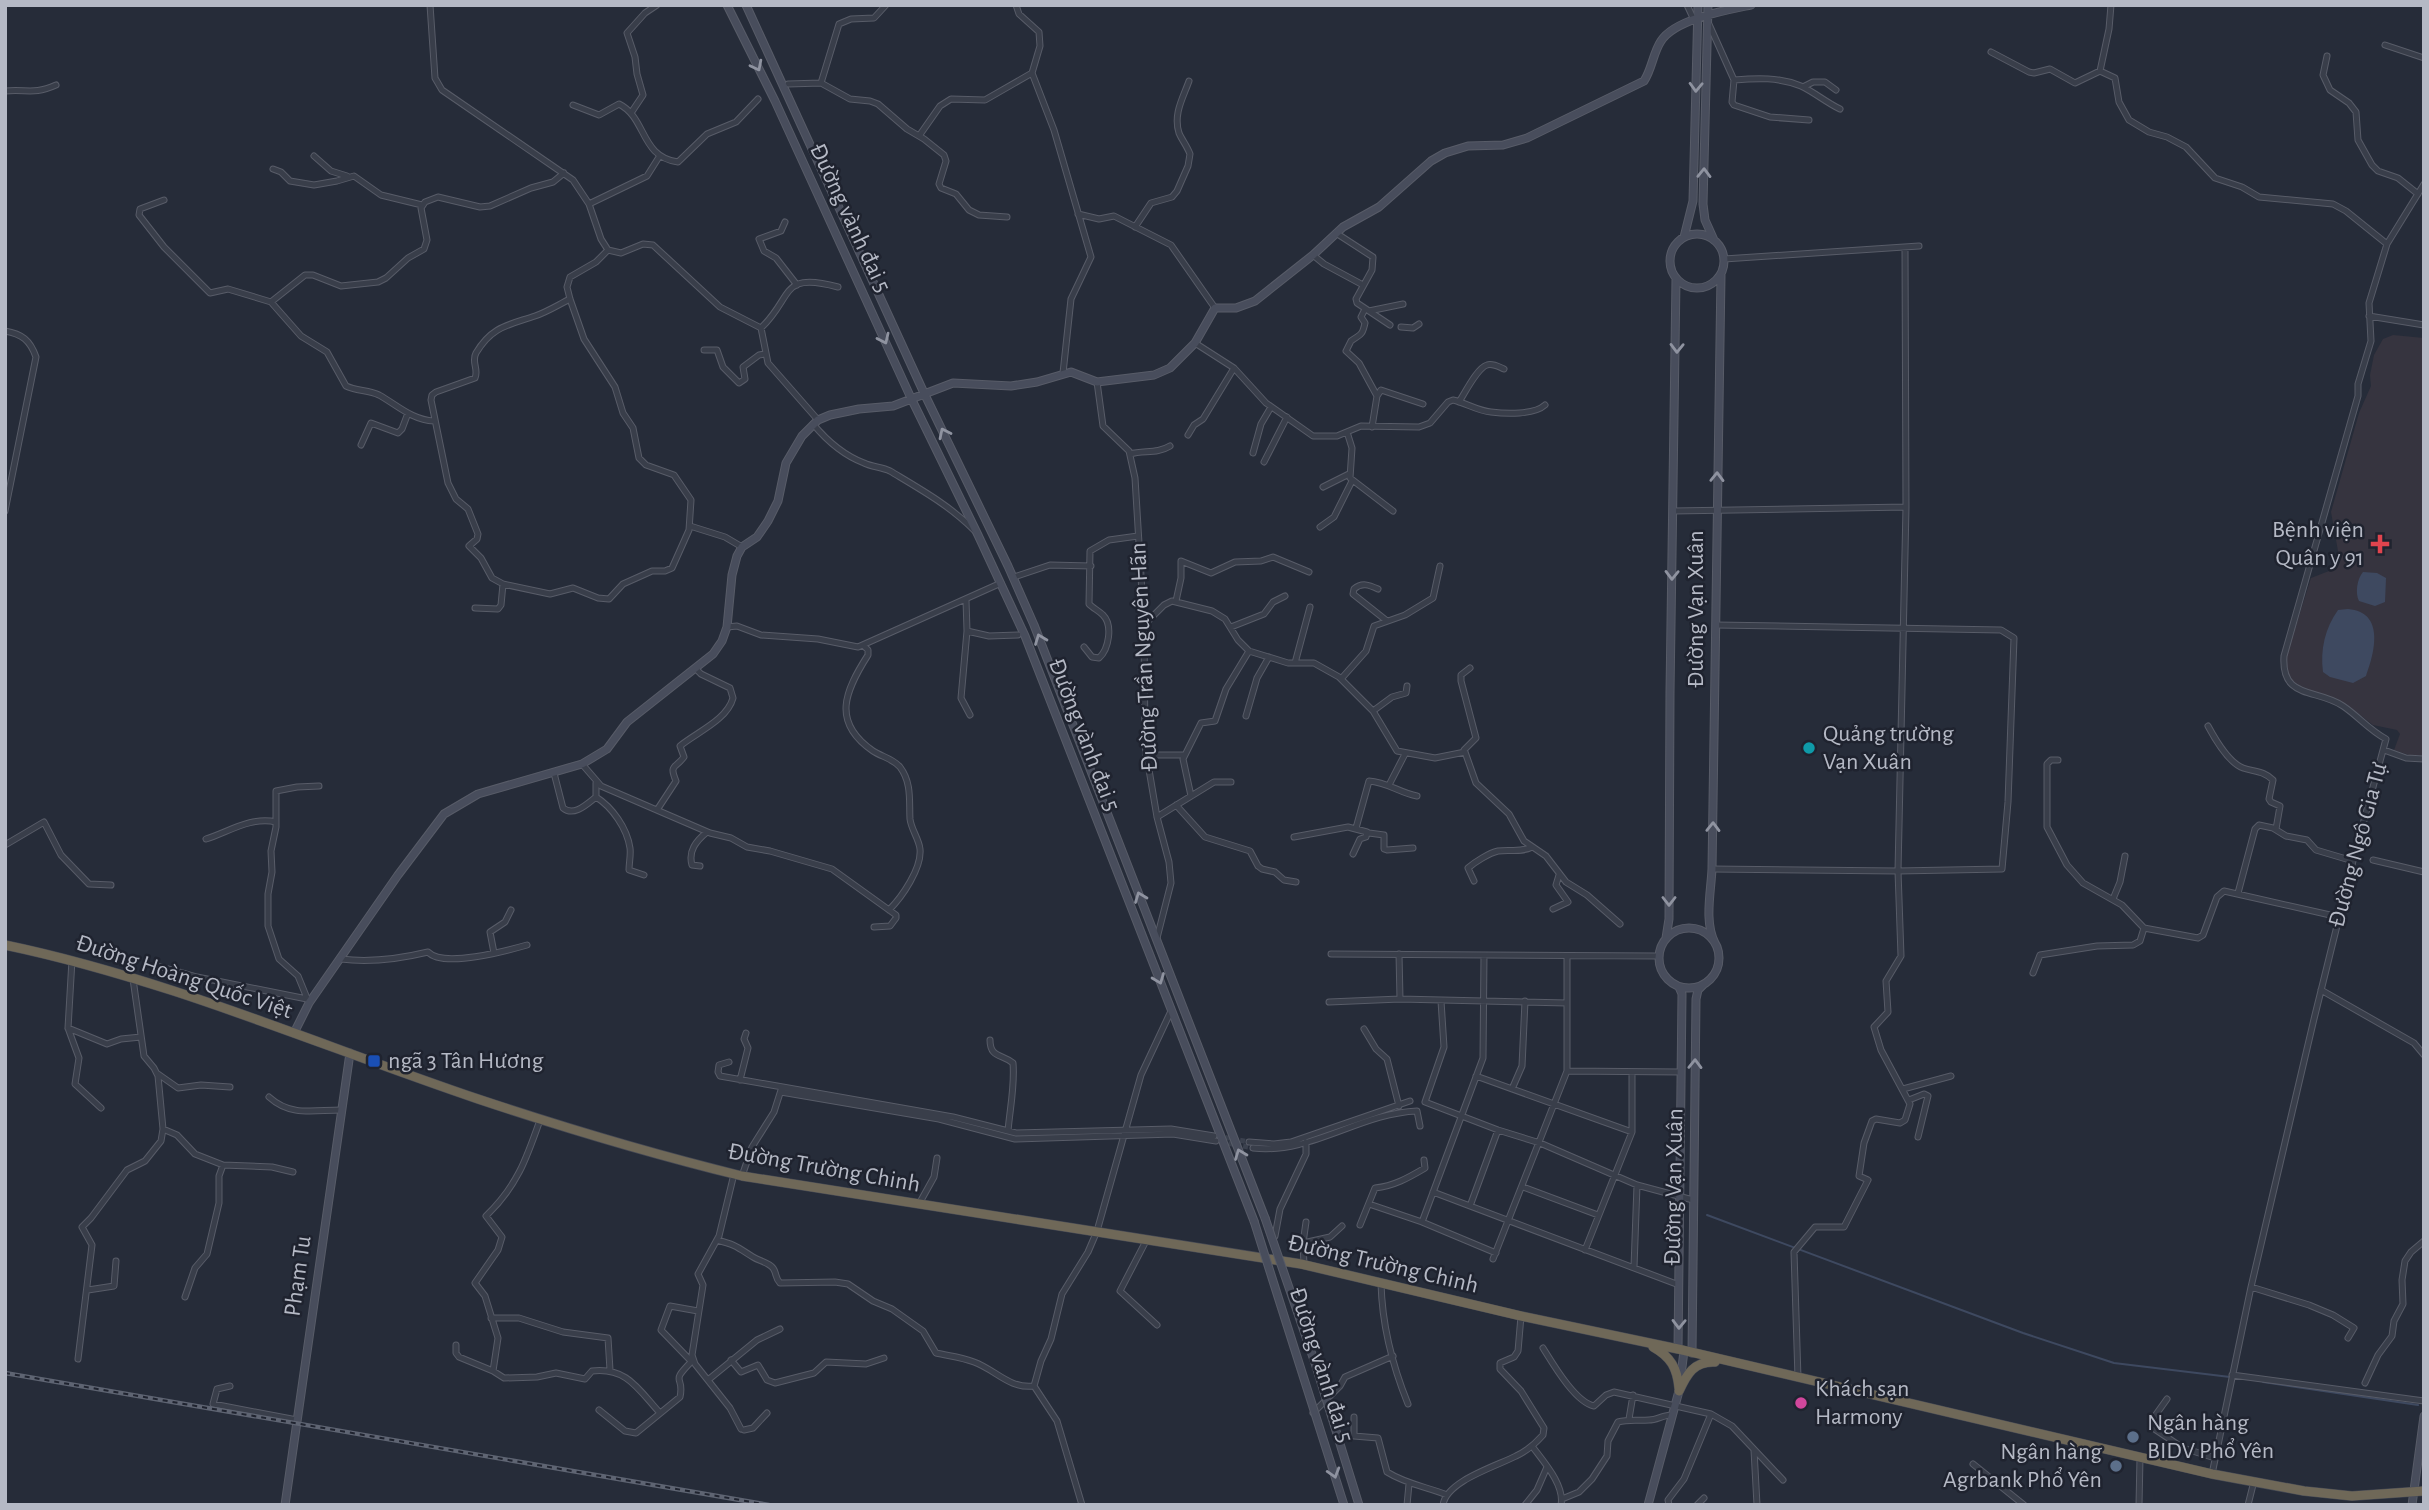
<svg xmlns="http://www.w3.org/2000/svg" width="2429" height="1510" font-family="'Alegreya Sans',sans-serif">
<rect width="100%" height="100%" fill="#262c39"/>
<path fill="#36343f" d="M2393 335 2424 338V755H2409L2394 750 2400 734 2397 730 2373 725 2346 704 2295 684 2288 677 2285 661 2311 578 2329 571 2335 563 2338 551 2331 512 2359 413 2371 386 2370 375 2374 355 2383 339Z"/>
<path fill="#3e4960" d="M2363 572 2377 573 2386 578 2385 602 2375 606 2359 601C2355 593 2357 579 2363 572Z
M2348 609C2385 612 2375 652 2366 676L2353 683 2330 677 2323 672C2320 650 2325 628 2338 610Z"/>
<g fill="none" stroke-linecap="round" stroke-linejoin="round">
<path stroke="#3e4960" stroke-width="2" d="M1707 1215 2023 1333 2114 1363 2230 1377
M2263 1382 2418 1405"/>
<path stroke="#3b414e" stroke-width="5" stroke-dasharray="5 2.5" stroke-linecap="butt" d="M1218 1136 1249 1142
M1221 1142 1253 1148"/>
<defs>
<path id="street" d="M430 5 435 78 442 90 573 180 589 204 601 239 608 250 621 253 643 244 653 245 720 307 761 328 768 363 818 420
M1016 5 1019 14 1039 32 1040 46 1032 73 1054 130 1091 257 1071 299 1063 373
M1687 5 1694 20
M2111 5 2109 29 2100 71 2115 78 2119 102 2129 120 2149 132 2167 137 2186 147 2215 178 2242 187 2259 197 2333 204 2346 211 2387 244 2369 303 2371 341 2358 384V396L2284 656C2281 700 2316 688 2343 706 2358 716 2369 730 2386 739L2353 861 2314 1019 2251 1287 2212 1474
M1708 22 1734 80 1732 102 1734 105 1770 117 1809 120
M2385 45 2424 58
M1991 52 2029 72 2034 73 2050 69 2075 83 2100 71
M2327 56 2323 75 2330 90 2349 103 2356 112 2358 140 2372 165 2378 171 2398 178 2418 194
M1734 80C1757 78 1779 77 1801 86 1814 92 1827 103 1840 109
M821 83 839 24 851 19 874 18 886 5
M788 84 821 83 850 99 870 101 878 104 907 129 924 139 944 155 946 161 939 184 941 188 956 194 969 210 979 215 1007 217
M1803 87 1813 82H1825L1836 90
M5 91C28 89 33 95 56 85
M573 105 599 115 619 104C647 118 640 157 678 162L707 134 736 122 758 99
M631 113 643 95 637 74 635 57 627 33 645 13 657 5
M919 136 940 106 951 99 985 100 1032 73
M314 156 331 171 347 176
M273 169 281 172 290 181 314 185 337 181 354 176 381 195 422 205
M164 200 140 209 139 215 164 247 210 293 228 289 271 302 305 275H313L341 286 378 282 386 278 408 258 424 249 427 240 421 208 425 202 438 197 480 207 490 206 531 188 553 182 564 173
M589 204 647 176 659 157
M1078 214 1099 219 1114 216 1171 245 1215 308
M785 222 781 231 759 239 764 251 776 258 797 285
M1135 227 1151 203 1172 197 1177 191 1188 166 1190 154C1187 146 1182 140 1179 133 1173 114 1183 98 1189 81
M1336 233 1373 257 1372 270 1356 299 1357 303 1369 311 1403 304
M2387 244 2424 184
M1313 255 1324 264 1363 285
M1724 259 1919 246
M570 299C558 305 547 312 535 316 509 325 492 326 476 353 471 362 479 369 475 378L436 392 432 395 431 400 448 483 456 499 468 509 478 534 477 539 469 546 481 558 492 578 503 584 550 594 573 588 598 598 609 599 623 584 652 571H665L672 568 689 530 691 500 674 475 646 465 639 458 633 428 623 413 615 387 584 339 570 299 567 287 570 277 596 262 608 250
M271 302 301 336 327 352 346 386C356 391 369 390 379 395 397 405 412 420 434 421
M1365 309 1361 317 1365 323C1362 337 1360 334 1351 341L1346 351 1359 363 1377 396
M1369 311 1390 325
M2369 316 2424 325
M1401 327 1413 328 1419 324
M761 328C794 297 779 271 838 287
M5 331C22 334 30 340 36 357L5 511
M1195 343 1234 368 1266 403 1313 436H1337L1361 426 1419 427 1430 423 1448 402 1453 400C1466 403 1478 411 1491 412 1506 414 1534 415 1545 405
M704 350H717L723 367 739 383 745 379 743 367 759 355 765 354
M1097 382 1103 426 1129 451 1135 478 1144 625 1145 746 1157 817 1169 862 1171 883 1157 938
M1459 402C1465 393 1477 368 1487 365 1493 363 1499 367 1504 369
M813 424C828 442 843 455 864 463 872 467 882 467 890 471 920 489 949 505 974 530
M1372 427 1377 396 1381 390 1423 404
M1347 432 1352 448 1350 478 1393 511
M1188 435 1194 425 1203 419 1234 368
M361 445 371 423 398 433 402 429 408 413
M1253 453 1261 424 1271 407
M1130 454C1144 450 1157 454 1170 446
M1264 462 1287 417
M1323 487 1349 474
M1673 511 1906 507
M690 526 725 537 742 547
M1320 527 1334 517 1352 481
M1014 577 1050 565 1091 566
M1378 589C1369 585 1362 582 1354 589L1353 594 1387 621
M966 600 967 631 961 698 970 715
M1176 601 1181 578V561L1211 573 1235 562 1261 561 1273 557 1309 572
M475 608 498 609 501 605 503 584
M1144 625 1164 605 1172 601 1212 611 1225 619 1238 640 1249 651 1288 663H1314L1339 677 1373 711 1397 751 1435 758 1465 752 1464 750 1476 738 1461 681V675L1470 668
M727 627 737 626 761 635 818 639 858 647 1001 583
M1231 627 1264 614 1273 602 1285 596
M967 631 989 636 1018 635
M863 645 868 650V655C845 691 831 722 873 751 882 757 892 758 900 767 912 783 909 801 910 819 911 829 919 839 920 849 922 868 902 897 889 910
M1084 647 1092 657 1099 658C1109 649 1113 625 1103 615 1099 611 1093 608 1089 604L1090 551 1109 540 1138 536
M1295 663 1310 607
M1341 679 1366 651 1374 626 1405 615 1433 598 1440 566
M1373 711 1392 697 1406 693 1407 686
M1246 716 1257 678 1269 657
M2208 726C2215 739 2229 763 2243 768 2255 772 2264 771 2273 780L2269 799 2271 802 2280 806 2276 829
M2384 750 2406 758 2424 759
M1465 752 1476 783 1509 814 1524 841 1546 856 1566 882 1587 895 1620 924
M1146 755H1184
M2058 760H2051L2047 764V827L2067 865 2083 883 2122 905 2144 928
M582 764 601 786 710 833 731 838 747 847 770 851 832 869 896 915V918L890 926 874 927
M554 773 563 808C574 817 587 804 596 797
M596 783V797C612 807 627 828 630 848 631 855 629 863 629 870L644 875
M1389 785 1405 754
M1191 796 1183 759 1201 723 1215 721 1226 689 1249 651
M1176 805 1205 837 1250 851 1258 866 1262 869 1275 872 1284 880 1296 882
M657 810 676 781C669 764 675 769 684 757L680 746C697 732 727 720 733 698L730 688 701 674 696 669
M1157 817 1214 782H1231
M1356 828 1369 781C1387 782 1400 793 1417 796
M1369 833 1384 835V849L1387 850 1413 848
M1294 837 1348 827 1367 832 1366 837 1360 839 1353 854
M206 839C228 832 252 816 276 822
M5 845 44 822 61 855 89 884 111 885
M2373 860 2424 872
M700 866 692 865C688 851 696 841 707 832
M1712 869 1898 871 2002 869 2008 802 2014 638 2001 630 1716 625
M1474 881 1468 868C1475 862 1489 853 1498 851 1511 849 1520 853 1532 847
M2238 893 2255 829 2259 825 2273 828 2286 836 2307 840 2316 850 2353 861
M2113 899 2120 882 2125 856
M1553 909 1568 902 1556 885 1559 875
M494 953 490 932 505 922 511 910
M1331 954 1659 956
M1399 954 1400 999
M341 959C371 963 399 959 428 952 443 968 506 951 527 945
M72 960 68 1028 79 1058 75 1084 101 1108
M158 966 197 977 307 999
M2033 973 2040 955 2097 946 2133 945 2140 941 2144 928 2198 938 2203 935 2217 897 2224 891 2339 917
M2321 990 2414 1043 2424 1055
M1441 1001 1444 1047 1425 1102 1498 1130 1540 1143 1637 1185 1693 1200
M1329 1002 1400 999 1567 1003
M309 1003 298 976 279 959 268 926V894L272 872 271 851 276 827V791L297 787 319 786
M68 1028 107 1044 121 1039 141 1037
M1364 1029 1376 1049 1387 1059 1399 1106
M990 1040C990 1058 1002 1054 1013 1063 1015 1085 1010 1108 1008 1131
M729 1062 719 1065 718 1072 720 1076 953 1117 1016 1133 1171 1129 1214 1136
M1567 1071 1681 1072
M158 1074 178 1088 201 1085 230 1087
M1476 1076 1632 1132
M740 1080 748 1048 744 1039 746 1033
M1512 1089 1522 1066 1525 1001
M1903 1089 1951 1076
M781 1092 939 1119 1015 1139 1173 1134 1216 1141
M269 1097C291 1117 314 1110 341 1110
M1909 1100 1924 1094 1928 1096 1918 1137
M163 1129 177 1135 195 1154 223 1165 272 1167 293 1172
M1249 1142 1274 1144 1291 1142 1410 1101
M1253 1148C1310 1155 1360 1113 1417 1111L1420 1126
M734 1174 719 1236 698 1274 703 1285 692 1355 695 1364 730 1408 741 1429
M742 1176 752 1147 774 1112 781 1090
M1523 1187 1598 1215
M1433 1192 1679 1285
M919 1204 934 1177 937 1158
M1369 1204 1422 1222 1496 1253
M1470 1206 1498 1130
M1422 1222 1483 1058 1484 955
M1360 1225 1375 1188C1394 1186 1408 1178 1425 1168L1424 1160
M1275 1236 1280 1209 1306 1154V1142
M1147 1239 1120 1291 1157 1325
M717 1240C736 1245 737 1247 753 1257 759 1261 768 1262 773 1268 777 1274 775 1278 780 1283L835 1282 848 1284 873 1301 892 1309 923 1331 936 1353C949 1356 961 1357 974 1362 996 1370 1009 1389 1034 1386
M1303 1243 1330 1237 1342 1226
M1585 1250 1632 1132V1073
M1493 1259 1567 1071V956
M1304 1265 1303 1243 1306 1222
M1634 1267 1637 1185
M1381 1283C1382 1324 1393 1367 1408 1404
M2251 1287 2309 1305 2333 1315 2354 1328 2348 1338
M88 1290 114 1286 116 1261
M185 1297 195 1268 207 1254 219 1203V1176L223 1165
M491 1318H519L563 1332 608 1338 610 1370
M456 1345V1353L459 1357 493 1371 504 1378 537 1377 556 1373 585 1379 592 1371C627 1367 638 1389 660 1413
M1543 1348C1553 1364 1575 1402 1594 1406L1606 1395 1614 1392 1711 1414 1732 1426 1783 1480
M78 1359 92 1245 82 1227 91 1218 127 1170 145 1161 161 1141 163 1129 158 1076 154 1068 144 1056 133 979
M731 1360 741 1372 758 1365 767 1380 775 1383 814 1373 826 1362 866 1364 884 1358
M691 1361 661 1330 670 1306 698 1311
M493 1371 498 1338 485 1296 475 1283 498 1250 502 1237 486 1216C517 1186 526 1160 540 1120
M2232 1375 2424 1401
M1798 1378 1794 1252 1815 1227H1844L1868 1180 1859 1176 1864 1143 1872 1121 1876 1119 1900 1123 1905 1120 1910 1104 1881 1050 1874 1027 1888 1012 1886 981 1901 956 1898 871 1906 507 1905 248
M708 1380 757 1340 780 1329
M2365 1383 2378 1355 2392 1336 2394 1321 2403 1304 2402 1280 2405 1261 2411 1252 2424 1241
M230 1386 217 1389 213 1404 297 1420
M2167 1399 2152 1420 2153 1428 2183 1448 2215 1458
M599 1410 625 1431 636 1433 680 1397C685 1374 668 1385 693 1360
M1313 1413 1340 1386 1345 1377 1393 1356
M1354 1417V1436L1378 1438 1387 1472C1406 1484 1427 1487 1447 1495
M1629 1419 1633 1395
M744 1430 753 1428 767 1413
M1532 1446C1543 1461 1565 1485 1561 1505
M1754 1450 1757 1505
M1973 1464 2024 1505
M1562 1499 1579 1492 1592 1479 1607 1456 1608 1441 1618 1422C1629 1419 1638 1421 1649 1420 1657 1420 1663 1415 1672 1415
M1082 1505 1057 1421 1034 1386 1041 1361 1051 1339 1062 1294 1088 1252 1097 1231 1141 1075 1171 1011
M1407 1505 1409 1484
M1443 1505C1446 1481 1497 1466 1516 1456 1527 1451 1535 1444 1543 1435L1544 1428 1521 1391 1500 1369V1363L1514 1357 1518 1351 1521 1316
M1525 1505 1537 1490 1547 1467
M1669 1505 1668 1500 1684 1479 1711 1414
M1697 1505 1704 1498
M2139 1505 2140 1458
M2248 1505 2254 1481"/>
<path id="secondary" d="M727 5 775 101 911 398 978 535 1025 636 1254 1221
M746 5 924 393 1008 566 1034 625 1265 1218
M1708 5 1703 204 1705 220 1714 240
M1670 261a27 27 0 1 1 54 0a27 27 0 1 1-54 0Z
M1684 237 1693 201 1698 5
M1659 958a30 30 0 1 1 60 0a30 30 0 1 1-60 0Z
M1666 938 1669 919 1670 692 1676 279
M1715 943C1704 922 1711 892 1712 869L1721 275
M294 1033 309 1003 398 875 444 814 478 794 582 764 607 749 627 722 713 654 722 641 727 627 732 575 737 556 742 547 757 537 768 521 778 501 786 463 802 436 818 420 830 415 859 409 893 406 953 383 1011 386 1037 382 1071 372 1097 382 1154 375 1170 368 1195 343 1215 308H1236L1255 301 1313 255 1343 227 1379 207 1431 161 1445 153 1468 146 1503 145 1527 138 1644 81C1652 69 1653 53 1661 41 1675 19 1727 10 1751 5
M1678 1349 1682 994 1679 987
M1692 1353 1696 999 1698 990 1704 984
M285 1505 350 1053
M1648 1505 1679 1391 1684 1351
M2412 1505 2424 1416"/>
<path id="highway" d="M5 945C168 979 321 1046 478 1099 565 1128 652 1154 742 1176L1301 1264 1521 1316 1678 1349 2212 1474 2304 1491 2352 1496 2424 1491
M1653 1347C1671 1357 1677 1368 1679 1388
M1679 1391C1687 1374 1694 1361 1715 1362"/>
</defs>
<use href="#street" stroke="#585c68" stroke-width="7"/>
<use href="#secondary" stroke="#585c68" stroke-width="9"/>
<use href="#highway" stroke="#454955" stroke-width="10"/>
<use href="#street" stroke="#393e4a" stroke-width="5"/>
<use href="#secondary" stroke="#484d5c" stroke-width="7"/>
<use href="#highway" stroke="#6f6858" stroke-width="9"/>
<defs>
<path id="rail" d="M5 1373 769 1505"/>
</defs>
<use href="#rail" stroke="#5e6472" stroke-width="4.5"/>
<use href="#rail" stroke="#1f232f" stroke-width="2" stroke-dasharray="5" stroke-linecap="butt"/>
<defs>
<path id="secondary-bridge" d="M1265 1218 1315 1363 1359 1505
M1254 1221 1344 1505"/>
</defs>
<use href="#secondary-bridge" stroke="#585c68" stroke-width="9" stroke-linecap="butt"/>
<use href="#secondary-bridge" stroke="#484d5c" stroke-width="7"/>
</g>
<defs><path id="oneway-chevron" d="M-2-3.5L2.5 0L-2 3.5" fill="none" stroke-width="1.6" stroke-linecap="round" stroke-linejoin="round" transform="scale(1.75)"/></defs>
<g stroke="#8f93a0">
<use href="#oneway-chevron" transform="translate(757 66) rotate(63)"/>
<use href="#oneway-chevron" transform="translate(1696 87) rotate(92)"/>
<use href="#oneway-chevron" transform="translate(1704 173) rotate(-89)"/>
<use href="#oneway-chevron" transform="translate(884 339) rotate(65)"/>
<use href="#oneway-chevron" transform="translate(1677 348) rotate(91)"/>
<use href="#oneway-chevron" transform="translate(944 433) rotate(-116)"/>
<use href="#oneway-chevron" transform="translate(1717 477) rotate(-89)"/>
<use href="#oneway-chevron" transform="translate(1672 575) rotate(91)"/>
<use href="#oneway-chevron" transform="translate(1040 639) rotate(-111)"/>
<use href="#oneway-chevron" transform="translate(1713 827) rotate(-89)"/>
<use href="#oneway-chevron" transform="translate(1140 897) rotate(-111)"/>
<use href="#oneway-chevron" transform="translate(1669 901) rotate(90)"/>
<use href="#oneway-chevron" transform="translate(1159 979) rotate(69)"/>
<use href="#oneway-chevron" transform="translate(1695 1064) rotate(-89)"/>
<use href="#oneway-chevron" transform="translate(1240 1154) rotate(-111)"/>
<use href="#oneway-chevron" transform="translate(1679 1324) rotate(91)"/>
<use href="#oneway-chevron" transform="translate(1334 1473) rotate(73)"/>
</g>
<path fill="#e0444e" stroke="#1f232f" stroke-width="2.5" d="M2376.5 533.5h7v7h7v7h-7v7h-7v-7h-7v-7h7z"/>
<circle fill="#0f9aa8" stroke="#1f232f" stroke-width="2.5" cx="1809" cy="748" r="7"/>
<rect fill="#1a4fb4" stroke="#1f232f" stroke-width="2.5" x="367" y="1054" width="14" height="14" rx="3.5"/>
<circle fill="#d1479c" stroke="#1f232f" stroke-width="2.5" cx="1801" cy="1403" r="7"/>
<g fill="#5c6f8a" stroke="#1f232f" stroke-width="2.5">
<circle cx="2133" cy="1437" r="7"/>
<circle cx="2116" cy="1466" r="7"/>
</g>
<g text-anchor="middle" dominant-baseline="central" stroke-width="5" stroke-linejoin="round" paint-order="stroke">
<g font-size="24" fill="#b5b9c5" stroke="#1f232f">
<text transform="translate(850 218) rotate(65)">Đường vành đai 5</text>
<text transform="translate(1696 609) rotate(-90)">Đường Vạn Xuân</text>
<text transform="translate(1144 657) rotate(-93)">Đường Trần Nguyên Hãn</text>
<text transform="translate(1084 735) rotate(69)">Đường vành đai 5</text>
<text transform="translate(2358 845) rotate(-75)">Đường Ngô Gia Tự</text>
<text transform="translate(184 977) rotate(18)">Đường Hoàng Quốc Việt</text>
<text transform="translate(824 1168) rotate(10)">Đường Trường Chinh</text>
<text transform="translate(1674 1187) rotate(-89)">Đường Vạn Xuân</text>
<text transform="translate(1383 1264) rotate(13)">Đường Trường Chinh</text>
<text transform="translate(298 1276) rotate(-82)">Phạm Tu</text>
<text transform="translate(1321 1365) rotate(72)">Đường vành đai 5</text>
</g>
<g font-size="24" fill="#b5b9c5" stroke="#1f232f" text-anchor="start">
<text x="2364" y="530" text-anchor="end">Bệnh viện<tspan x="2364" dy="28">Quân y 91</tspan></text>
<text x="1823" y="734">Quảng trường<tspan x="1823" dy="28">Vạn Xuân</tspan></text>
<text x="388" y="1061">ngã 3 Tân Hương</text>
<text x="1815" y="1389">Khách sạn<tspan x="1815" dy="28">Harmony</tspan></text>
<text x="2147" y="1423">Ngân hàng<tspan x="2147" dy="28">BIDV Phổ Yên</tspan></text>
<text x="2102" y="1452" text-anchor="end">Ngân hàng<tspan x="2102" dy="28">Agrbank Phổ Yên</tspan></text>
</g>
</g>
<rect width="2429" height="1510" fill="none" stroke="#b5b9c5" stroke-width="14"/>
</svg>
